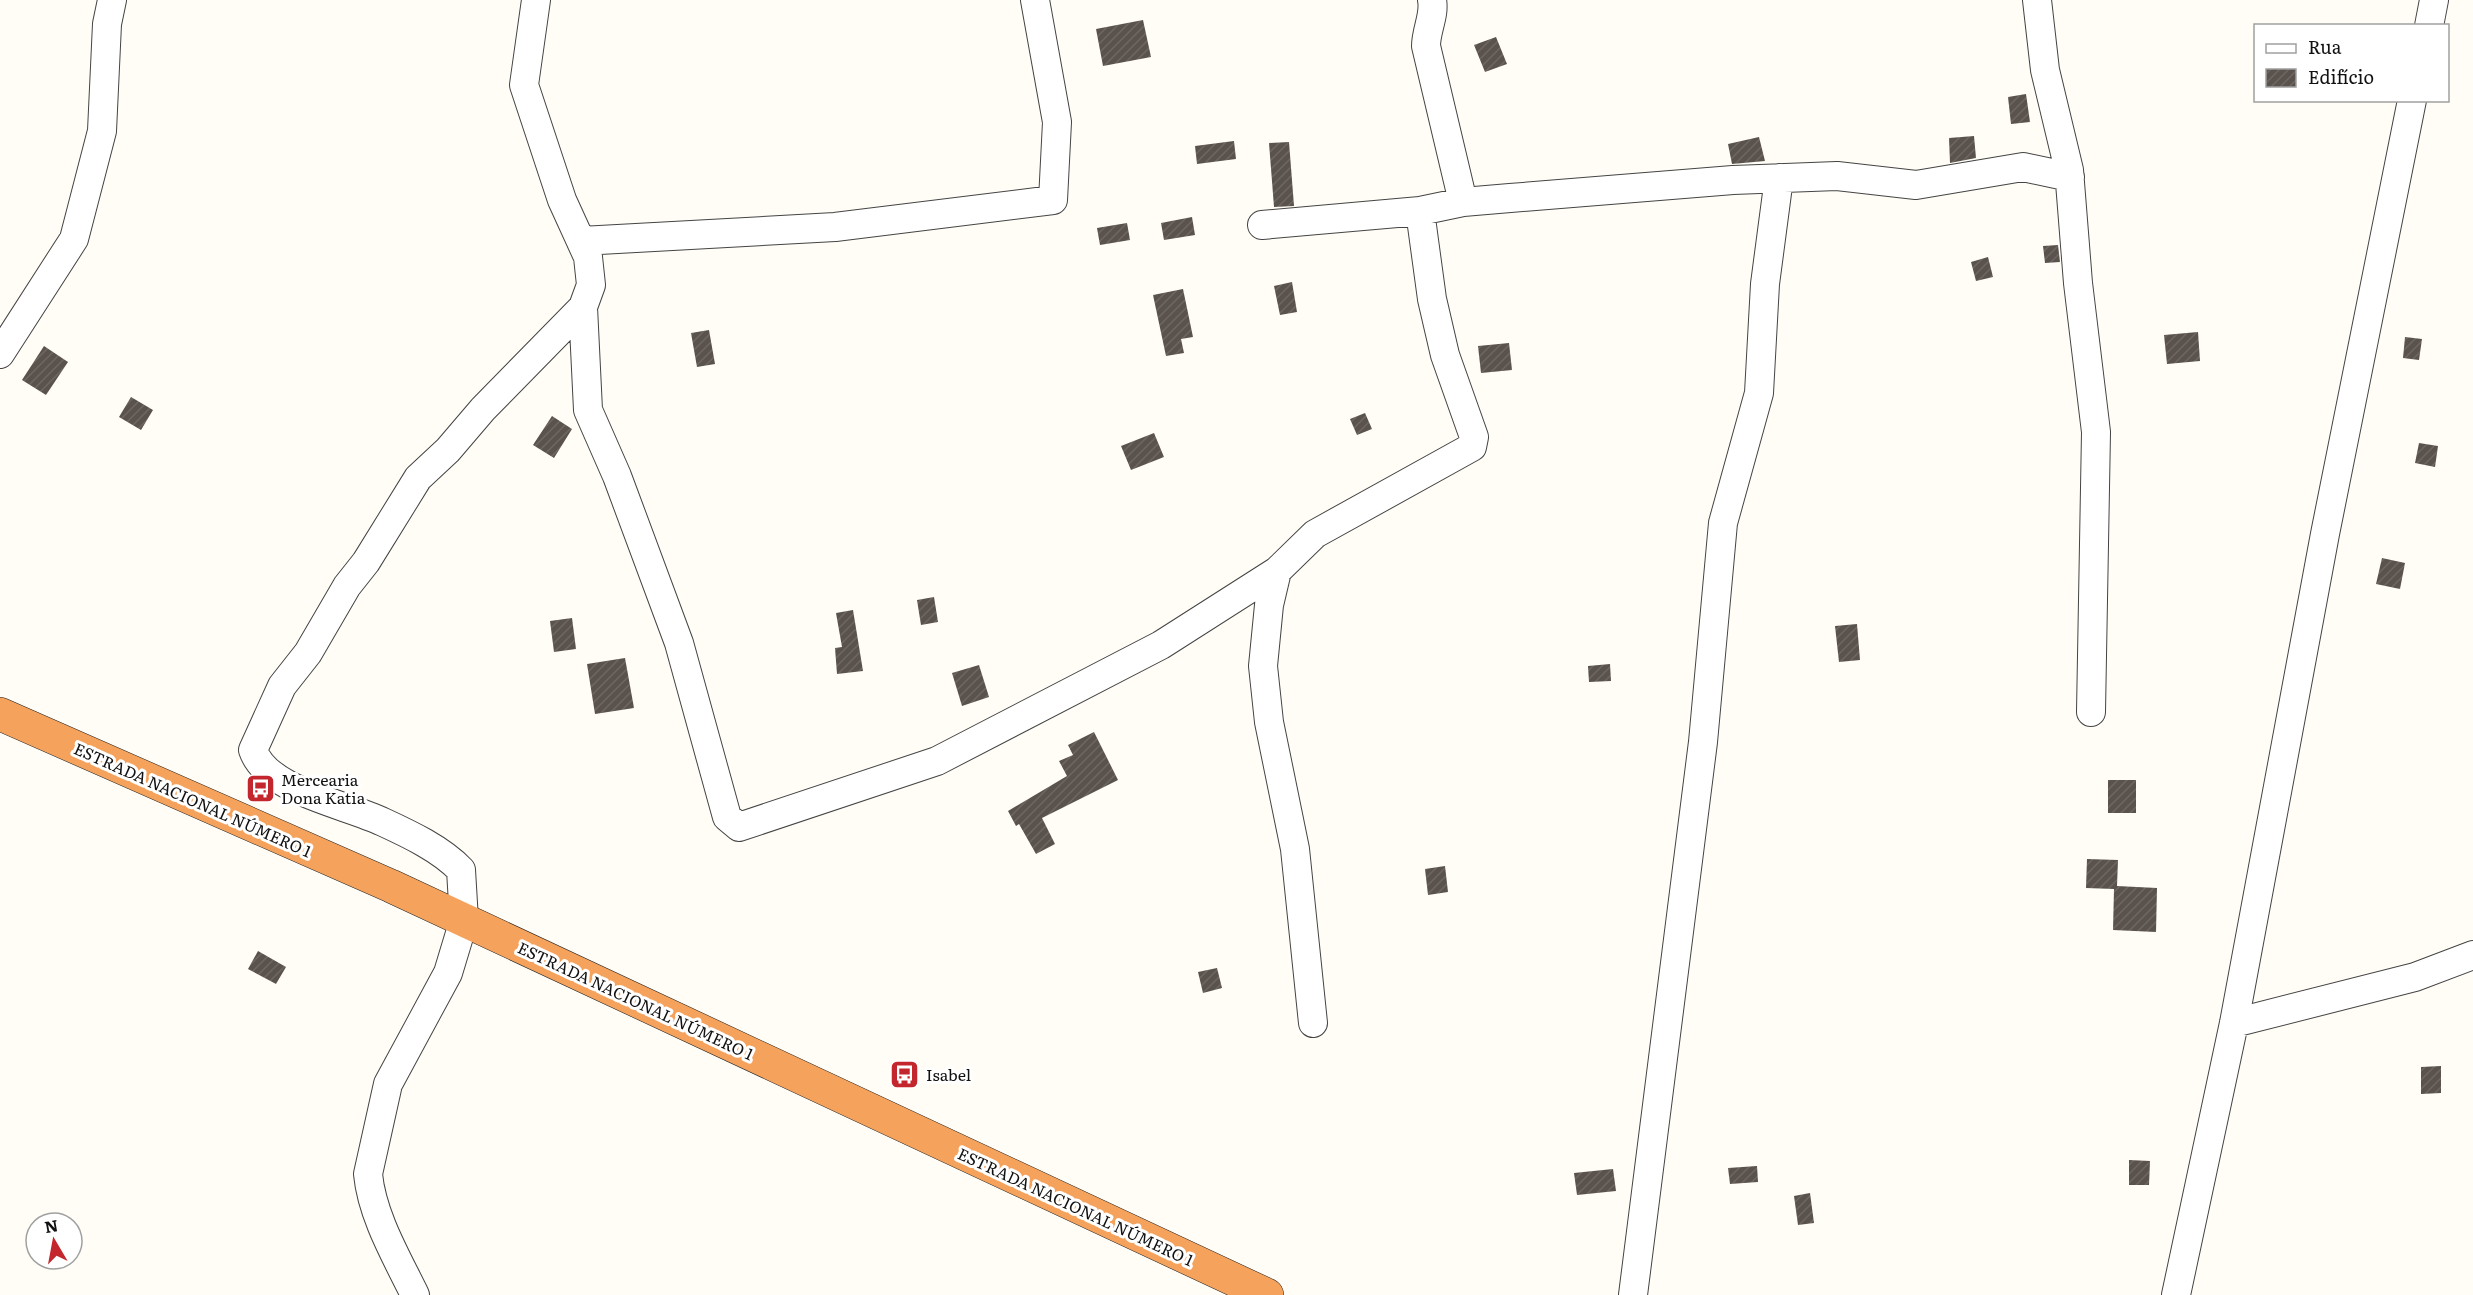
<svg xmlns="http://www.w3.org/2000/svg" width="2473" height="1295" font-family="Literata,serif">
<defs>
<pattern id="building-hatch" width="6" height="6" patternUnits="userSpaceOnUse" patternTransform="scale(1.5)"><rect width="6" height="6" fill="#5a524d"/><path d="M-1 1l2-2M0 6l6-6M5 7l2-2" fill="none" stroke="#6d6662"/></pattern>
</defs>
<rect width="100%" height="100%" fill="#fffdf5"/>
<path fill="url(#building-hatch)" d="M1143 20 1151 57 1103 66 1096 29Z
M1496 37 1507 64 1485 72 1474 45Z
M2026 94 2030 122 2011 124 2008 97Z
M1974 136 1976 158 1950 163 1949 138Z
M1759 137 1765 161 1732 164 1728 144Z
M1234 141 1236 159 1197 164 1195 146Z
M1289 142 1294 206 1274 207 1269 143Z
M1192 217 1195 235 1164 240 1161 223Z
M1127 223 1130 240 1100 245 1097 228Z
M2058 245 2060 262 2045 263 2043 246Z
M1988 257 1993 277 1976 281 1971 262Z
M1292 282 1297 312 1280 315 1274 286Z
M1183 289 1193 337 1181 339 1184 353 1166 356 1153 295Z
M709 330 715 364 697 367 691 333Z
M2198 332 2200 361 2167 364 2164 335Z
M2405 337 2422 339 2419 360 2403 358Z
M1509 343 1512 370 1481 373 1478 346Z
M44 346 68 362 46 395 22 380Z
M131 397 153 410 141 430 119 417Z
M1365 413 1372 429 1357 435 1350 419Z
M552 416 572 429 554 458 533 445Z
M1154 433 1164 457 1131 470 1121 446Z
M2419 443 2438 446 2435 467 2415 463Z
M2382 558 2405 563 2400 589 2376 584Z
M934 597 938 622 921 625 917 600Z
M853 610 863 671 837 674 835 648 842 647 836 613Z
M572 618 576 649 554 652 550 621Z
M1857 624 1860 660 1839 662 1835 626Z
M625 658 634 708 595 714 587 664Z
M1610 664 1611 681 1589 682 1588 666Z
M979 665 989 697 962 706 952 673Z
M1094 732 1118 780 1042 818 1055 844 1036 854 1019 824 1016 826 1008 811 1067 776 1059 761 1073 755 1068 745Z
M2108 780H2136V813H2108Z
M2087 859 2118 860 2117 886 2157 888 2156 932 2113 930 2114 889 2086 888Z
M1445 866 1448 892 1428 895 1425 869Z
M258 951 286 967 276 984 248 969Z
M1217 968 1222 988 1203 993 1198 972Z
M2441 1066V1093L2421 1094V1067Z
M2129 1160 2150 1161 2149 1185H2129Z
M1757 1166 1758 1182 1730 1184 1728 1168Z
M1613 1169 1616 1191 1577 1195 1574 1173Z
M1810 1193 1814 1223 1798 1225 1794 1196Z"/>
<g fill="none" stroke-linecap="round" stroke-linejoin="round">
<defs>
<path id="minor" d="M1432 0C1435 15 1426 30 1426 46L1463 202
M2037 0 2045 70 2069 170 2078 283 2096 432 2091 712
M2429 26 2434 0
M1262 225 1420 211 1463 202 1510 198 1733 180 1837 176 1916 185 2023 167 2070 177
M581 241 835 227 1053 200 1057 122 1035 0
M583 307 588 410 617 476 679 643 727 817 739 827 937 761 1161 645 1277 571 1315 534 1472 447 1474 437 1445 355 1432 299 1420 211
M0 354 74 239 102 131 107 24 112 0
M1277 571 1269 605 1263 666 1269 722 1295 849 1313 1023
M2234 1023 2415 977 2473 955
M415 1295C397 1258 372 1216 368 1174L388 1084 448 973 464 920 461 870C441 849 409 834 383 822 346 804 267 791 253 750L282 686 308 653 347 586 366 562 418 478 448 450 483 409 583 307 591 285 588 257 562 200 524 85 536 0
M1633 1295 1703 742 1723 523 1759 393 1765 284 1779 178
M2176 1295 2234 1023 2325 534 2412 100"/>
<path id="highway" d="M0 714 391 886 1267 1295"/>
</defs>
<use href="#minor" stroke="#444" stroke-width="30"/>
<use href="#highway" stroke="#222" stroke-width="34"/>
<use href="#minor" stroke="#fff" stroke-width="28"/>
<use href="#highway" stroke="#f5a25d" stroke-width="33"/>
</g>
<defs>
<symbol id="bus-square" viewBox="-11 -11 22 22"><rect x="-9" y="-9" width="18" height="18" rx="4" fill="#c4262e" stroke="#fff"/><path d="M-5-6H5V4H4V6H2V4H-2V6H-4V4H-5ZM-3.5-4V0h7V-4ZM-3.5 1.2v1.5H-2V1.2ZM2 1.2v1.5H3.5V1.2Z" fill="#fff"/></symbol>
</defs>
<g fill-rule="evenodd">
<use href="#bus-square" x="244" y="772" width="33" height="33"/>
<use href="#bus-square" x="888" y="1058" width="33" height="33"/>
</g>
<g text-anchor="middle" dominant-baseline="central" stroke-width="6" stroke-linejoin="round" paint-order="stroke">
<g font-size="16" fill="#111" stroke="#fff" text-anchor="start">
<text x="281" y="779">Mercearia<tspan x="281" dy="18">Dona Katia</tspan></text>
<text x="926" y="1074">Isabel</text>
</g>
<g font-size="16" fill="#111" stroke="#fff">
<text transform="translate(193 799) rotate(24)">ESTRADA NACIONAL NÚMERO 1</text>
<text transform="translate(636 1000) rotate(25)">ESTRADA NACIONAL NÚMERO 1</text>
<text transform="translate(1076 1206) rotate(25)">ESTRADA NACIONAL NÚMERO 1</text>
</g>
</g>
<rect x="2254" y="24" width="195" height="78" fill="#ffffff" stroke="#a0a0a0" stroke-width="1.5"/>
<rect x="2266" y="44" width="30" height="9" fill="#ffffff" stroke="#a0a0a0" stroke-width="1.5"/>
<text x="2308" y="54" font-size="18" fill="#111111">Rua</text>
<rect x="2266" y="69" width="30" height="18" fill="url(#building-hatch)" stroke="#a0a0a0" stroke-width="1.5"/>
<text x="2308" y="84" font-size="18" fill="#111111">Edifício</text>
<g transform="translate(54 1241) rotate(350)"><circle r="28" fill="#ffffff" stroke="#a0a0a0" stroke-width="1.5"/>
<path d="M0-4.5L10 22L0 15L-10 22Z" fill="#c4262e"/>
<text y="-9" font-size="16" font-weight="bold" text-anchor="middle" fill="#111111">N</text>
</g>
</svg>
